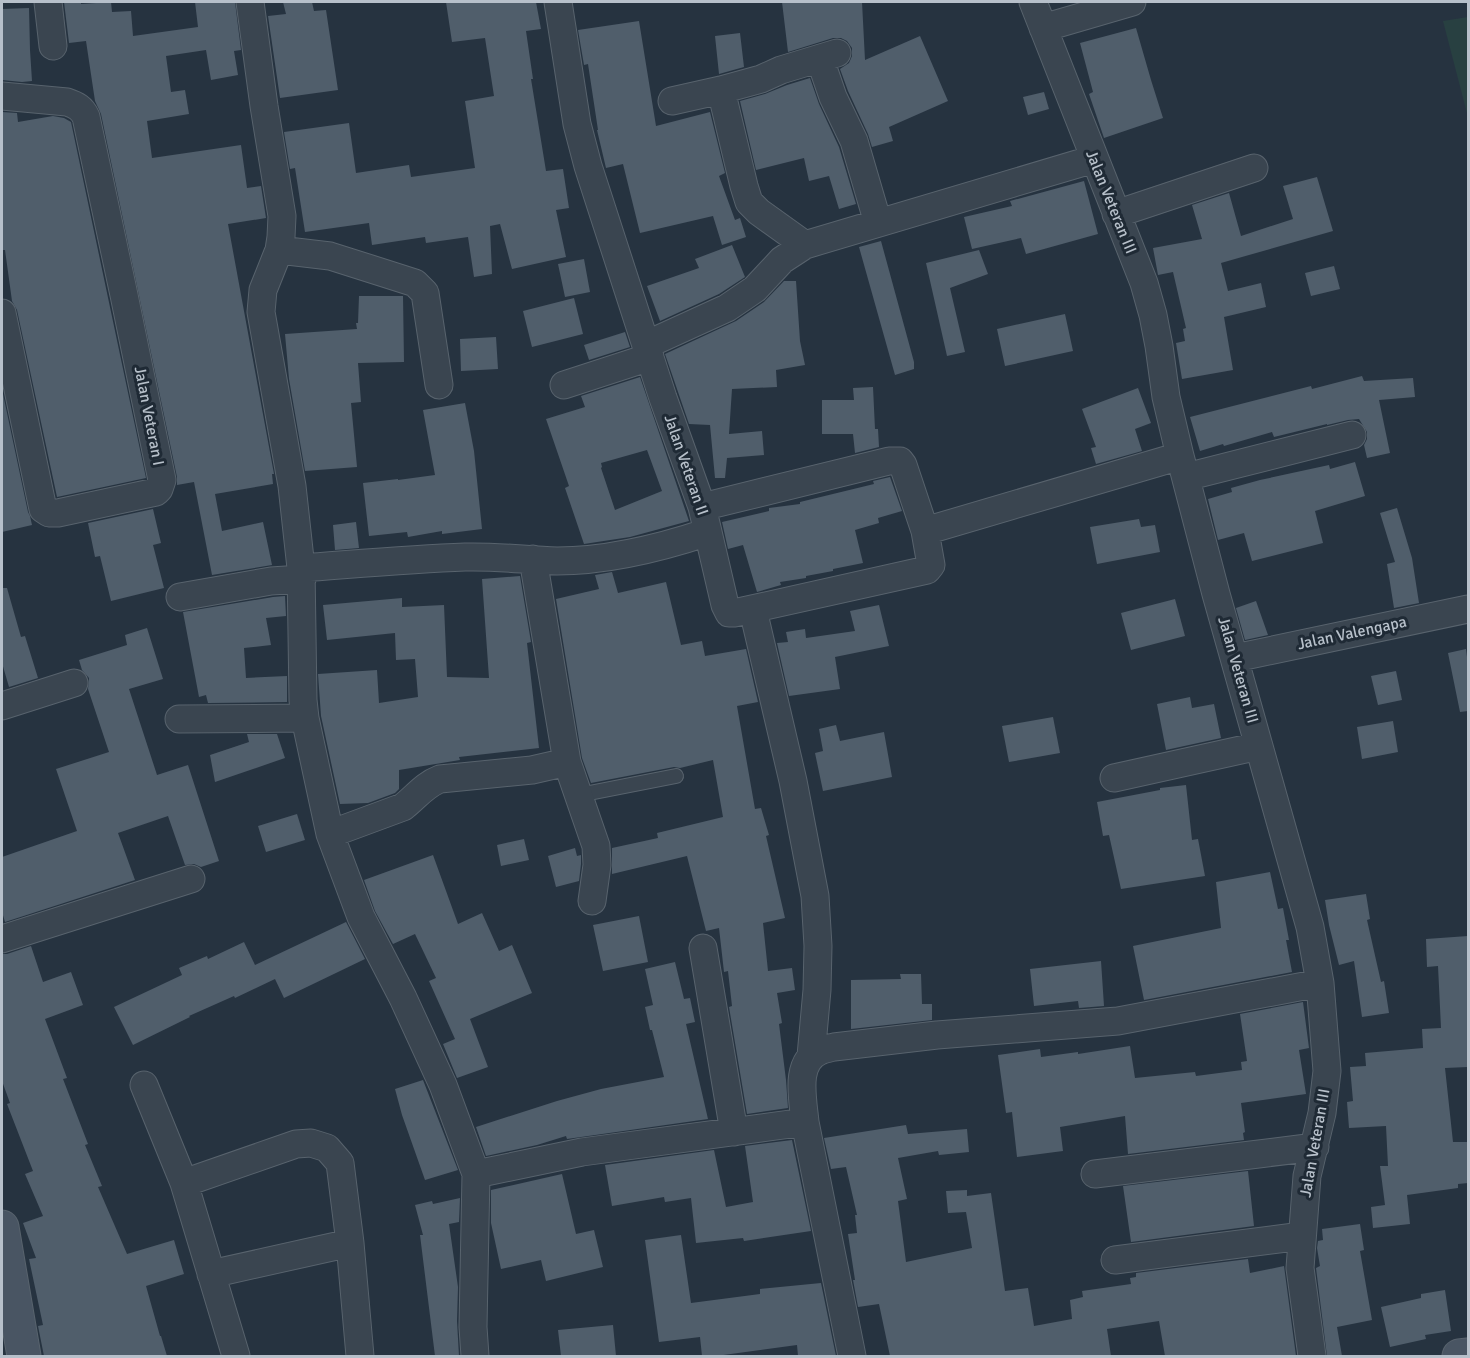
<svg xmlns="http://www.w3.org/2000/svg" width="1470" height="1358" font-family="Signika,sans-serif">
<rect width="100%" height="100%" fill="#263340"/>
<path fill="#284041" d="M1468 17V117L1443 21Z"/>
<path fill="#505e6b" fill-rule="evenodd" d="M64 2H81V4L111 2 112 12 131 11 133 36 198 27 195 2H235L241 50 234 51 238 75 211 80 206 50 166 56 171 92 185 90 189 114 147 121 152 158 241 145 247 188 261 186 266 218 228 224 274 474H272L273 484 215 494 222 531 263 522 272 565 212 575 194 482 177 485V477L101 114 95 101 86 41 69 43Z
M283 2H312L314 11 326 10 338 90 280 98 268 16 286 14Z
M446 2H536L541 29 526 31 533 79H531L546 171 563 169 569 208 556 210 566 257 512 269 500 224 490 226 492 274 474 277 468 237 426 243 425 237 372 245 369 223 305 232 295 168 290 169 284 132 349 123 356 173 409 165 411 177 475 168 465 101 494 96 485 38 452 42Z
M782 2H862L865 60 920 36 948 101 889 127 893 141 872 147 868 134 848 91 840 69 849 63 852 56V48L847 41 841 38H833L788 52Z
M29 8 30 50 32 81 22 82 2 80V9Z
M639 21 656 126 710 112 725 173 719 176 735 220 740 218 746 237 722 245 713 216 640 233 623 164 606 168 597 130H598L588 64 584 65 578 30Z
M1136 28 1151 80 1163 118 1104 138 1089 94 1093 92 1080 43Z
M740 33 744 67 719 74 715 36Z
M810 78 819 104 839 147 856 204 839 209 829 176 809 181 804 158 756 170 740 101 765 94 787 85Z
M1044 92 1049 109 1028 115 1023 97Z
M2 112 17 113 18 122 53 116 64 118 71 122 146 478 57 497 17 310 12 301 5 250H3L2 237Z
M1317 177 1333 231 1221 263 1228 291 1261 283 1266 307 1224 317 1233 370 1182 379 1176 343 1185 341 1183 329 1186 328 1173 272 1158 275 1153 248 1202 239 1192 205 1229 193 1241 236 1293 219 1283 186Z
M1084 181 1098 234 1026 254 1021 238 972 249 964 217 1012 206 1010 201Z
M881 241 914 362V369L895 375 859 247Z
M732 245 745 277 719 294 660 321 647 286 699 268 695 259Z
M979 250 988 274 950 288 965 352 947 356 926 263Z
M584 259 590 292 565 297 558 264Z
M1334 266 1340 289 1311 296 1305 273Z
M784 281H796L800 341 805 365 776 370 777 387 732 389 729 434 762 431 764 455 727 458 725 478H715L710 425 689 424 665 354 736 321 764 302Z
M359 296H403L404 362 358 363 361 402 351 403 357 467 305 471 289 379 285 334 357 329 356 323H358Z
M574 298 583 334 532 347 523 311Z
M1065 314 1073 351 1005 366 997 329Z
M625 332 630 347 589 360 584 345Z
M496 337 498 369 461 371 460 339Z
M1362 376 1364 381 1413 378 1415 397 1379 400 1390 453 1367 458 1364 445 1367 439V432L1359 419 1348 420 1327 425V424L1274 437 1272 432 1224 446 1223 444 1200 451 1190 417 1311 386 1312 389Z
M640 377 689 521 630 537 584 544 565 488 569 486 546 419 585 407 581 396ZM647 450 662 491 615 510 601 468 602 467 601 463Z
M873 387 875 429H878L879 447 855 453 853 434H822V400H854L853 388Z
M1138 388 1151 423 1135 429 1142 451 1096 464 1091 448 1096 447 1082 409Z
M2 394H3L28 512 30 516 32 525 2 532Z
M465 403 474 451 482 529 442 534V531L408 537 407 532 369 536 363 483 398 479V480L435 475 423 410Z
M1355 462 1365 496 1315 511 1323 543 1252 561 1244 533 1218 540 1208 499 1232 492 1231 488 1260 480 1329 465 1330 469Z
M890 477 902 511 878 518 879 523 855 530 863 563 833 569V571L806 576V578L780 582 781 585 757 592 743 545 728 549 722 522 769 511V508L800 504V502L874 484 873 481Z
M1397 508 1412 558 1419 603 1394 608 1387 564 1395 562 1380 513Z
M153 509 161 543 153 545 164 588 111 601 100 556 95 557 88 523Z
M1139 519 1141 527 1155 525 1160 552 1097 564 1090 527Z
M356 522 359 548 335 550 333 525Z
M612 572 618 593 666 582 681 645 702 641 705 656 746 649 758 702 737 706 755 809 761 808 769 835 766 836 785 918 763 923 768 971 792 968 795 990 777 993 782 1023 779 1024 786 1080 788 1108 747 1114 729 1007 732 1006 728 971 724 972 719 928 706 931 687 856 612 874V848L658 838 657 833 723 817 713 760 680 768 674 767 591 783 582 758 556 599 599 589 595 575Z
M520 576 531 642 527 643 539 748 459 757 460 760 399 770V789L395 793 368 803 340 804 321 716 318 674 377 670 379 703 418 697 415 659 396 660 395 633 327 640 323 605 402 598V607L444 605 447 677 489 678 482 579Z
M2 588H7L21 637 25 636 38 678 9 687 2 663Z
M285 596 286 616 266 618 271 645 244 648 246 678 287 676V702L208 703 206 695 199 697 183 612 273 597Z
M1175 599 1185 636 1131 650 1121 613Z
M1256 601 1268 635 1245 640 1236 608Z
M879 605 889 646 835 657 840 689 789 696 777 643 788 642 786 632 805 629 806 638 855 631 850 611Z
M147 628 163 679 129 689 157 775 188 765 219 861 201 867 194 864 185 865 168 816 118 833 135 880 5 922 2 912V857L77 831 56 769 109 752 88 689 89 678 82 670 79 660 127 645 125 635Z
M1466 649 1468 665V711L1460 712 1448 653Z
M1396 671 1402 700 1378 705 1371 676Z
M1190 697 1192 708 1214 704 1221 738 1166 750 1157 704Z
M1053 717 1060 753 1009 762 1002 726Z
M1393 721 1398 752 1362 759 1357 727Z
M836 725 840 741 884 732 892 777 823 791 815 753 823 751 819 729Z
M247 734H277L285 758 215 782 210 755 249 742Z
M1186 785 1192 840 1198 839 1205 876 1121 889 1109 835 1103 836 1097 802 1160 790V788Z
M297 814 305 840 266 852 258 826Z
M524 839 529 860 501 866 497 845Z
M575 848 577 856 581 855V864L579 881 556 887 548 856Z
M433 855 458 924 482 913 499 951 512 945 532 993 470 1019 488 1067 457 1078 443 1044 455 1039 429 981 436 978 415 934 393 944 375 911 364 880Z
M1270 872 1278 909 1283 908 1289 940H1286L1292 972 1144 1000 1133 946 1221 928 1216 882Z
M1366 894 1370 919 1367 920 1381 982 1384 981 1389 1013 1362 1017 1354 961 1339 965 1329 925 1325 900Z
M639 916 648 962 603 971 593 925Z
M346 922 365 959 284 998 275 979 235 998 234 996 189 1016 190 1017 133 1045 114 1007 182 975 179 968 207 956 208 959 244 942 255 965Z
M1468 936V1067L1445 1068 1453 1142H1468V1183L1458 1184V1188L1407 1195 1410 1224 1373 1228 1371 1207 1385 1205 1380 1166H1388L1386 1126 1349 1128 1347 1102 1353 1101 1350 1067 1366 1066 1365 1053 1423 1048 1422 1029 1441 1028 1438 966 1427 967 1426 939Z
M31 946 43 982 71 972 83 1005 45 1019 67 1078 63 1079 88 1144 85 1145 102 1186 98 1187 127 1254 174 1240 184 1274 146 1286 160 1336H161L167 1356H44L38 1326 43 1325 29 1259 36 1258 23 1223 43 1216 25 1174 33 1171 7 1104 10 1103 2 1081V954H7Z
M1101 961 1104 1006 1079 1008 1078 1001 1034 1006 1030 969Z
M675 962 684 999 690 998 695 1022 686 1024 708 1119 567 1139 566 1136 537 1145 486 1156 476 1127 557 1101 601 1089 664 1077 652 1030H650L645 1007 653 1005 645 969Z
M900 974H921L922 1004H932V1020L851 1029V980L901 979Z
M1303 1002 1309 1048 1299 1050 1306 1094 1241 1103 1245 1132 1243 1133 1244 1140 1128 1154 1125 1116 1060 1127 1063 1151 1017 1157 1012 1112 1006 1113 998 1055 1040 1049 1041 1057 1078 1052V1054L1130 1046 1135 1078 1195 1072 1196 1076 1242 1070 1241 1062 1247 1061 1240 1014Z
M423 1080 458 1170 425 1180 402 1115 395 1089Z
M906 1125 908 1134 967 1129 969 1152 939 1155 938 1151 898 1158 907 1199 898 1201 906 1262 972 1248 966 1212 948 1213 946 1191 967 1190V1196L991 1193 1005 1291 1028 1288 1034 1326 1072 1319 1070 1300 1083 1297 1082 1291 1131 1284 1130 1278 1136 1277V1273L1248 1259 1250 1273 1284 1266 1296 1356H1165L1159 1321 1107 1329 1111 1356H890L879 1304 858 1307 853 1280H855L848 1234 857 1233 855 1215H857L846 1167 831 1169 824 1138Z
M792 1140 811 1231 744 1241 743 1238 696 1243 691 1198 665 1202 664 1197 612 1206 605 1165 714 1150 726 1207 753 1202 745 1146Z
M1248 1171 1254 1226 1131 1242 1123 1186Z
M562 1174 576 1234 594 1230 603 1267 546 1281 541 1260 501 1269 491 1223V1190Z
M460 1198 459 1222 449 1224 458 1287 457 1321 459 1356H435L420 1235H423L415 1205 432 1201 433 1204Z
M1360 1224 1364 1250 1360 1251 1372 1320 1337 1327 1342 1356H1327L1316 1268 1320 1266 1317 1248 1318 1241 1323 1240 1322 1229Z
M681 1235 691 1303 760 1294V1289L821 1283 836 1356H798L797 1345 716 1356H702L700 1337 659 1342 645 1240Z
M1445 1290 1451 1331 1425 1335 1426 1339 1390 1347 1381 1307 1421 1298V1294Z
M613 1325 616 1356H561L558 1330Z"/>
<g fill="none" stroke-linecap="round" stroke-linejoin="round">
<defs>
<path id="lane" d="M579 795 676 776"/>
<path id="street" d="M48 2 53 46
M250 2 264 106 282 216 281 237 279 250 263 290 261 312 292 486 301 568 303 700 305 718 330 834 361 917 403 998 443 1085 476 1174 473 1327 475 1356
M1033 2 1144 283 1153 315 1159 346 1166 397 1180 456 1216 594 1310 927 1320 983 1327 1071 1322 1113 1307 1176 1300 1268 1312 1356
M1043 28 1132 2
M820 59 833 97 854 141 878 223
M721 90 744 186 749 202 759 212 805 245
M2 96 67 102C76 105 82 108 86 117L124 295 162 480 159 489 156 492 58 513H49L43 509 2 313
M672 101 721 90 761 79 781 70 837 53
M1116 214 1254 168
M279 250 330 256 415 283 425 293 439 385
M646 345 727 308 755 289 782 260 805 245 1094 159
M564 385 650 357
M1186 477 1352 435
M702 507 889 461H900L903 465 925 531 931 565 927 570 734 613H729L725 605 708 532
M925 531 1180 456
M301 568C356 564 411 559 465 557 496 556 526 560 557 561 608 561 660 548 708 532L702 507 663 398 588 166 577 124 558 2
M180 597 271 581 302 579
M753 610 793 781 815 896 818 946 817 990 811 1056
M1235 658 1468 609
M2 706 74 683
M179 719 305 718
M567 762 596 846 597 865 592 901
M1114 778 1259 746
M330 834 403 807C416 797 424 785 440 779L532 770 567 762 533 559
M2 939 191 879
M703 948 734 1132
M144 1085 184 1183 236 1356
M805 1122 852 1356
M476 1174 582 1152 805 1122C803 1099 794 1062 820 1051 824 1049 830 1048 834 1047L937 1035 1118 1021 1320 983
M1095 1174 1315 1147
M184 1183 296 1144 311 1143 327 1148 340 1163 350 1243 360 1356
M1115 1260 1302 1236
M211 1274 350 1243"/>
<path id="secondary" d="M2 1227 24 1356
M1459 1356 1468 1355"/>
</defs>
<use href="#lane" stroke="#58636d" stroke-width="16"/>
<use href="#street" stroke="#58636d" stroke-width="29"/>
<use href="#secondary" stroke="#58636d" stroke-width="35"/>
<use href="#lane" stroke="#3a4550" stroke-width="14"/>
<use href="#street" stroke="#3a4550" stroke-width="27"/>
<use href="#secondary" stroke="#495563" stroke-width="33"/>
</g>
<g text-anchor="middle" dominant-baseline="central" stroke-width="6" stroke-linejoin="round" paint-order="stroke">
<g font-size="16" fill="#b7c0ca" stroke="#1f2a35">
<text transform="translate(1111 202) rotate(68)">Jalan Veteran III</text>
<text transform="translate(149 416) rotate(79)">Jalan Veteran I</text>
<text transform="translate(686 465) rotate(71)">Jalan Veteran II</text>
<text transform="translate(1352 633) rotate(-12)">Jalan Valengapa</text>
<text transform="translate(1238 670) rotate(74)">Jalan Veteran III</text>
<text transform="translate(1315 1143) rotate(-80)">Jalan Veteran III</text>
</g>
</g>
<rect width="1470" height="1358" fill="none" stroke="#b7c0ca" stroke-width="6"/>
</svg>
